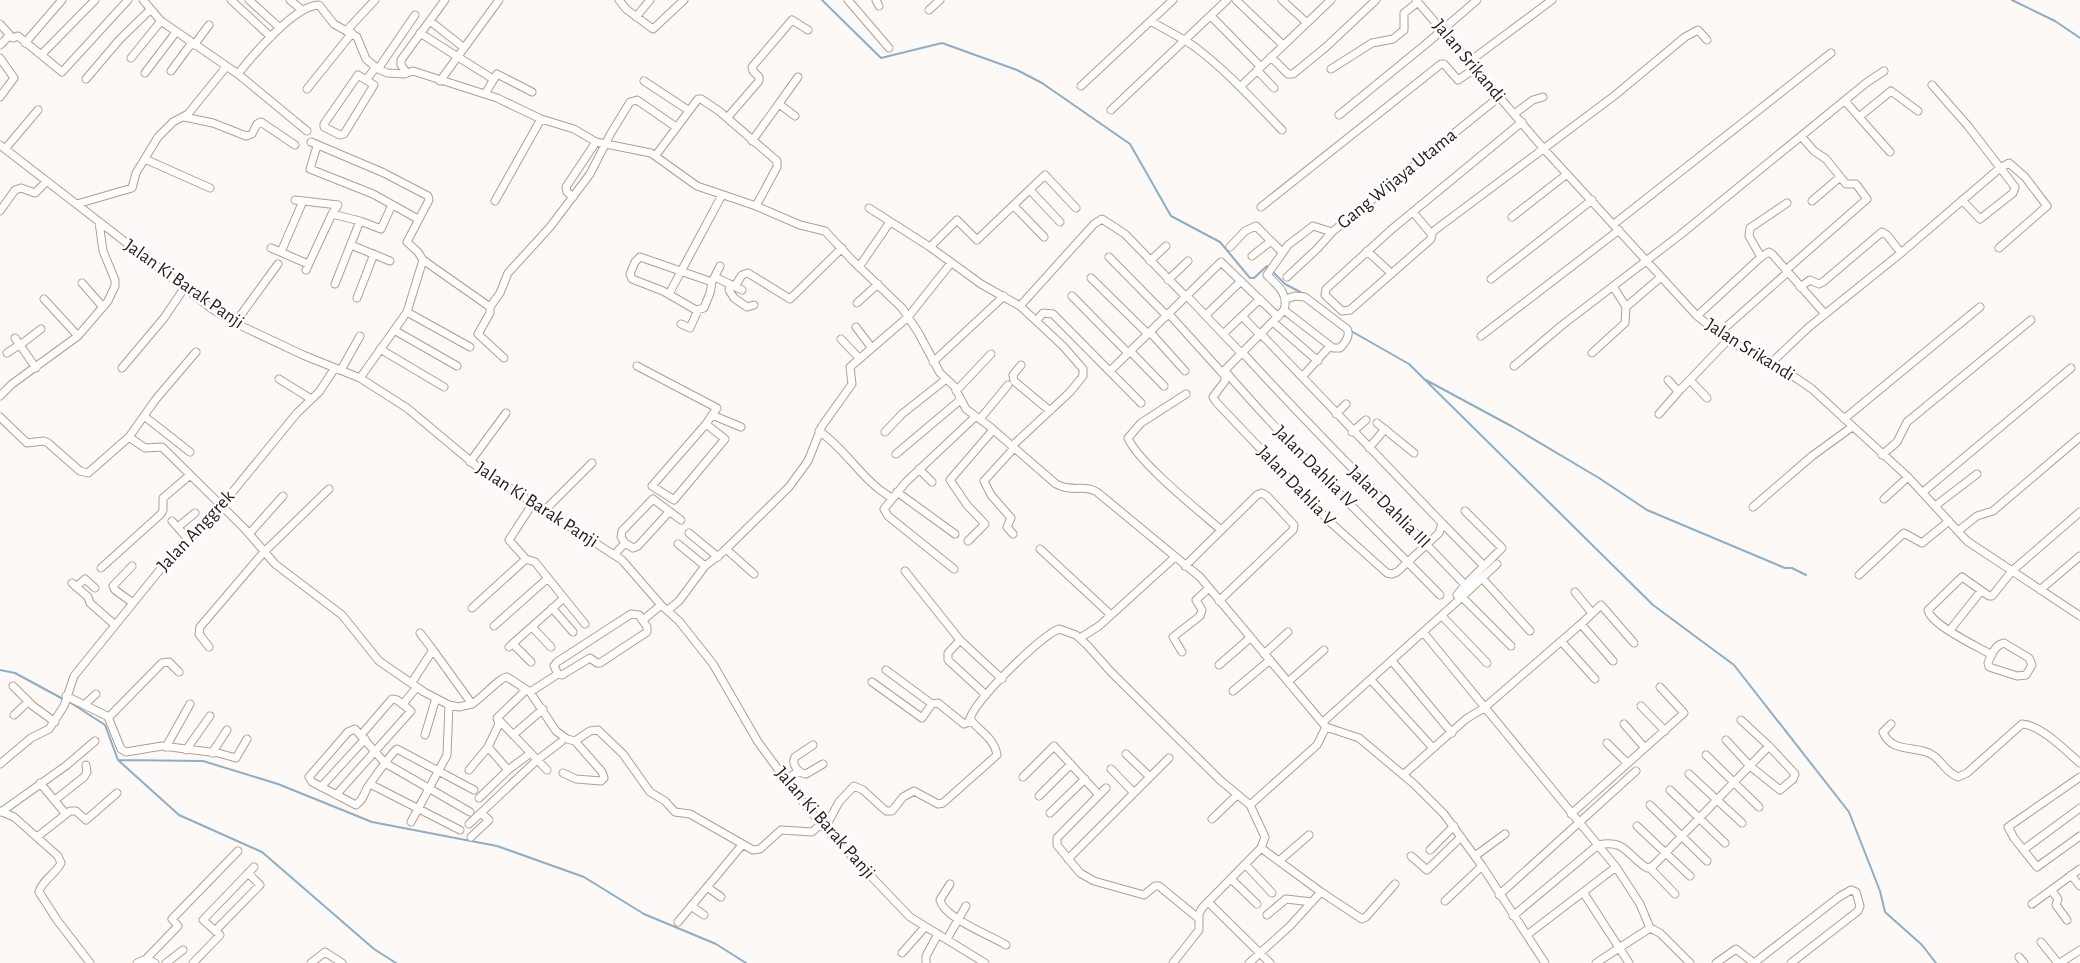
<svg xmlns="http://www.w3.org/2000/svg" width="2080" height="963" font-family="'Alegreya Sans',sans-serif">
<rect width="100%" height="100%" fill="#fdf9f6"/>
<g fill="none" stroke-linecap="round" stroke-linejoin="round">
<path stroke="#8daec6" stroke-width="2" d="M822 0 881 58 942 43 1017 70 1042 83 1130 144 1171 216 1220 242 1250 278H1254L1267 266 1268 267
M2012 0 2055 21 2080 38
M1272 271 1285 284 1304 294
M1351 331 1409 364 1653 605 1734 665 1849 812 1880 891 1885 912 1922 945 1936 963
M1424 379 1513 427 1599 478 1647 510 1785 568H1792L1806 575
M0 670 15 673 63 699
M68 701 105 725 118 760 179 815 262 852 374 949 396 963
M118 760 203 761 278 784 372 822 497 846 584 877 644 914 716 944 746 963"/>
<defs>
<path id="minor" d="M143 0 161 21 238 74 307 131
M231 0 271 37
M249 0 280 28
M290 0 302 10
M619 0 626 9 653 29 684 0
M848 0 889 48
M876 0 879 6
M1236 0 1283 45
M1282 0 1306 22
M1416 0 1543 148 1697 316 1728 340 1796 378 1812 389 1908 477 1967 541 2080 616
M929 10 940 0
M1211 16 1260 66
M636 17 650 0
M430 21 463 47
M1151 21C1165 30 1181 37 1195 47 1227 71 1254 101 1282 130
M0 24 10 35 0 45
M346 31 375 0
M420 33 493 79
M10 36 13 38 18 36 62 72 128 0
M25 43 62 0
M194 45 209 25
M41 55 95 0
M1271 57 1288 74H1293L1326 47 1376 0
M0 58 14 78 0 97
M131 58 161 21
M1470 61 1552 0
M378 69 415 15
M1331 69 1372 43 1393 39 1404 30V13L1418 2
M1257 70 1274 88
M171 71 191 44
M145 73 176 32
M407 73 401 65V60L445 0
M238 74C252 56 295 5 319 5L334 24 357 37 366 59 378 69 387 73 404 74 413 71 497 98 541 119 574 129 596 142 651 153 697 186 756 206 800 225 825 231 852 260 902 308 918 332 940 373 954 386 966 409 989 426 1056 484C1073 493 1084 484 1097 492L1200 577 1326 727 1359 738 1414 784 1444 814 1482 866 1545 963
M358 75 374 85 344 134 340 135 324 127V124Z
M86 79 120 39 150 10
M366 80 376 67
M440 81 499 0
M644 81 688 110
M1932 85 1968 126 2015 187 2013 193 1980 219 1962 200
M1081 86 1173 0
M1241 86 1331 0
M307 89 352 33
M485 94 497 74 532 92
M1845 101 1859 117 1891 91 1918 111
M779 104 795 116
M1111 110 1227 0
M1514 114 1533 100 1543 97
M1339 115 1426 44 1477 0
M184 117 213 123 246 136 252 134 257 124 261 122 295 145
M1859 117 1890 152
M727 118 759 81V77L753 71 752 67 792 20 808 30
M752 141 798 77
M311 142 384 173 428 196 429 200 407 242 418 252 423 260 490 307 500 293 508 273 550 227 590 174 611 133 630 102 637 100 676 127
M0 145 212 309 235 323 303 355 360 378 407 408 480 469 622 560 661 605 679 621 713 664 758 742 794 791 821 824 910 917 985 963
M317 146 310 169 373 194 418 219
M5 149 38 110
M656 155 698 99H701L719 111 777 161V167L756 206
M145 159 210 188
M1030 190 1060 222
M573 197 567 192 566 187 596 142
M295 200 338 205
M495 201 541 119
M1812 201 1840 177
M77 204 132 188 136 173 158 137 173 122 188 114 226 67
M1014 206 1044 237
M1261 207 1441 64H1444L1458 80 1476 68
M869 208 930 247 981 284 1020 306 1063 346 1083 369V376L1070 392 1012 446
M0 211 15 190 21 188 35 193 46 182
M1413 212 1432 235 1431 239 1350 310 1342 311 1325 295 1326 289 1392 229 1522 122
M332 214 360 221
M1512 217 1567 174
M1614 224 1831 53
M1431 233 1614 96 1685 37 1698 30 1707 40
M351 245 390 261
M930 247 957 220 977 240 1045 175 1076 208
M1230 247 1245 231 1256 226 1282 252
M271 248 308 264
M1367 251 1391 273
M281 252 303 201
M1901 253 2000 168 2009 163 2025 177 2047 206 1999 248
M1252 256 1271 241
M640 257 712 282 710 293 704 308 696 310 663 291 632 279 630 274 635 262Z
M1109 257 1167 316
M1761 257 1769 252 1773 255 1825 314
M1150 261 1166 246
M859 267 890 222
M306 270 332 214 338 205
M1786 270 1867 199 1856 184H1846L1826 159 1814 151 1801 136
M1287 277 1318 248 1332 232
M1091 278 1148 334
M719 279 742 290
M1491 279 1592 200
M1168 280 1188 261
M712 282 720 266
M82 283 103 307
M335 284 360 221 381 229 392 205
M730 284 729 290 734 298 747 307 754 305
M735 286 742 275 748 273 790 299 842 248
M669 294 722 195
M1072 296 1128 353
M1187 296 1241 353
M357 298 374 254
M44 299 78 336
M857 303 878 284
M1020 306 1094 224 1102 219 1125 234 1186 297
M490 307V313L478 334 504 358
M1626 307 1661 277
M1284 310 1333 348H1340C1345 343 1351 336 1347 329L1305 297 1295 296 1286 299
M407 312 470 347
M1169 314 1225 376V381L1213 397 1217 403 1330 522 1387 573 1392 574 1397 572 1439 533 1442 523 1261 334
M1206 315 1241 281
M1242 316 1260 335
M1697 316 1761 257 1749 236 1750 228 1787 203
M1037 320 1043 313 1053 314 1141 403
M1273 322 1318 361
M235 323 278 264
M681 324 690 328 698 310
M856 327 871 347
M394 330 457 366
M1150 332 1185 371
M1223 334 1260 299
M1718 334 1788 272
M1481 336 1619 230
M15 338 36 368
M841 339 859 358
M20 345 41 329
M380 349 444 387
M1130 351 1164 386
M1242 352C1314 432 1391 506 1465 585L1502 548 1465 511
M7 353 19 345
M1592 353 1625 323 1626 307 1613 286
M933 362 1004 296
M1770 364 1809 327 1901 253 1887 235 1882 232 1823 282 1819 284 1810 280 1800 287
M1021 365 1013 375 1014 381 1050 411
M637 366 717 408 706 424 652 486 674 500 725 439 706 424
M1514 366 1561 326 1680 235 1866 83 1884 71
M122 368 164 318 185 287
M341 370 360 336
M1110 371 1221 262 1278 317
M1225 371C1292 449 1367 520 1440 595
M1223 372 1284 310C1289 294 1278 286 1267 275L1288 245 1313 226 1332 232 1499 97
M1302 377 1330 346
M360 378 407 312 423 260
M279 379 311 399
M1668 380 1676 389H1681L1728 340
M1690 380 1707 398
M956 391 991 354
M1186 394 1141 423 1128 438C1138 462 1198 510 1221 530
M0 396 12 384 78 336 108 301 115 286V280L103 251 99 222
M1336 414 1346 404
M1659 414 1679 391
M712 415 741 427
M144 416 190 452
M0 417 27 443 44 441 48 443 80 471 88 473 129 437 156 399 196 352
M980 419 1008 385
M1844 419 1980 307
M1377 423 1414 453
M819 431C847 450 862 481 892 498
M885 432 902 414 945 380
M1352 432 1366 420
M129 437 145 448 162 447 245 529 275 564 342 615 379 661 424 692 449 705 459 707 472 704
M1369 448 1385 429
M896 454 959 401
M1882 455 1897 442 1907 422 2031 320
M470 462 506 413
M919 469 932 482
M897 492 955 534
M1923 492 2071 368
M1884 499 1908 477
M533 503 509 540 526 559 535 562 585 624
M1935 506 1977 474
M1753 507 1812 456 1852 427
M544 511 592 463
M172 521 188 539
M1442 523 1484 566
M178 527 195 513
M1958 531 1977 516 1993 511 2080 437
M689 533 718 557
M249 534 283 496
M1013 534 1007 527 1011 518 991 495 984 481 1014 448
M968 541 985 524 967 505 950 480 993 430
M625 543 633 548 638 546 669 512
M678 544 705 566
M726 549 754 574
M1040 549 1111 615
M614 555 625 543 621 537 622 531 653 499 681 520
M132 566 113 586 115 590 133 603
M1185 566 1257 495 1262 493 1267 496 1294 525 1293 530 1219 601
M101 568 161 514 163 510V498L190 475
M954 569 888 516 884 509 906 482 975 417
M905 571 960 640 1002 679
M1859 575 1904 533 1922 543 1949 521
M1482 578 1530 631
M72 583 88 597 90 603 115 625
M76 587 85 579 95 588
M2040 590 2080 556
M1575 592 1592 613
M1457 595 1465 585
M1462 597 1497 564
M472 608 526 559
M552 608 573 632
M668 610 679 601 705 566 723 552 789 487 808 461 822 426 852 384 850 367 908 317 951 263
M1442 616 1487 663
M643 620 661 605
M1581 624 1601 605 1634 643
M494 626 548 578
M532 627 551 647
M1950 630 1981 591
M1423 632 1616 867 1640 904 1650 928
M420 633 433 650
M1080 638 1099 626 1174 558
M960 640 948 653V660L986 695
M1561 641 1595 679
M2004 643 2029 658 2032 665 2026 675 2017 676 1989 667 1988 663C1991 655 1995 645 2004 643Z
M513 644 531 662
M209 647 199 634 200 627 263 553 329 489
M509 647 564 598
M1182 652 1173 637 1200 616 1202 610 1196 600 1208 589
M1264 654 1288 632
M1992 655C1978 647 1931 625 1928 610L1962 577 1989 596H1992L2012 571 2080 512
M1392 661 1452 733
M1219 665 1250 638
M886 670 932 704
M1371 680 1433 748
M1289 681 1324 650
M412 682 433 650 472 704C481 699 500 677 507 677L530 692 556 731 567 739 575 741 602 772 604 778 601 781 576 779 563 773
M872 682 922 718 932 704 938 703 964 724 971 721
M13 686 33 706 55 722
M1233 691 1270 660
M530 692 558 674 562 675 590 658 597 663H600L647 632V627L639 615 631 614 557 662 554 666 558 674
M66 696 109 717 162 663 169 662 179 672
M403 704 417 687
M84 705 96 694
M1641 706 1665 731
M14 715 28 702
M108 717 121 749 126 752 162 746 218 753 236 758 247 739
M499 720 547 770
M1323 722 1462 597 1511 646
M1624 724 1644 747
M1891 724 1883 732C1892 755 1919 744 1934 756 1943 763 1947 773 1958 777L1967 773 2022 724C2041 725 2066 751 2080 763
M425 735 436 698
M513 735 543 709
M1726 740 1750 766 1780 790 1793 779 1795 774 1769 746
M575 741 590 731 598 730 623 754 650 792 665 801 675 812 690 814 753 850 760 849 781 830 812 832 821 824
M1607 743 1627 763
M813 745 795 757C791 764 798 773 806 774L823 764
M166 747 190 704
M186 750 210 716
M212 753 227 730
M1706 755 1759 807
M0 764 31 738 49 729 64 706 74 676 159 571 221 506 297 413 319 392 335 368
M1111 769 1134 793
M469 770 488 747
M508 770 528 755
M1689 774 1742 823
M1403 775 1466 719 1484 708 1581 624 1613 661
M1023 777 1054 746 1099 795
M1150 777 1169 758
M2080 777 2008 827 2014 838 2037 867 2080 836
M785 780 799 771
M40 783 65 813
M370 784 460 830
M321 787 365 739
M1106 788 1057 838V845L1080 873 1094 881 1144 895 1155 886H1159L1198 918
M1670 790 1725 843
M336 795 411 711 397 700 392 699 361 735
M1039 796 1071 764
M479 798 508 770 488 747 499 724 497 718 526 690
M55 800 84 777 87 772 86 765
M1250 805 1317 745 1326 727
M1650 805 1707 861
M0 811 14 817 58 856 61 863C56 874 42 880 39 892L57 920 90 963
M1 812 67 765 95 741
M470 812 385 763 355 729 348 732 309 777 312 782 356 805C362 801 364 795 367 788 373 780 390 754 397 749L474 790
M1050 813 1085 779
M1571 814 1684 713 1660 687
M1212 819 1236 796
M411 822 447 755 449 705
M469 824 537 760 561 742
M1637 826 1690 876
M825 828 839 802 854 786 863 790 886 811H892L903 797 914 791 938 804 943 803 997 755C994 736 975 729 970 718 979 696 1033 645 1053 632L1059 629 1065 631 1076 635 1087 645 1111 672 1220 780 1250 805 1265 837 1261 848 1202 908 1199 914V930L1173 963
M37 837 70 811H76L86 820 117 793
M471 837 489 820 481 813
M1430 850 1454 826
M2023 850 2080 808
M1411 856 1427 870 1461 837
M1475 856 1505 834
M1068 859 1150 777 1126 754
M1279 861 1309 835
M1245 864 1272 893
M1650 868 1675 894
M2071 875 2080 886
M1231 879 1257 904
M950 884 940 900C944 918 990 935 1006 945
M707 887 721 897
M2051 890 2058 899 2056 905 2067 920
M1321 892 1362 919 1366 917 1395 884
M1583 892 1629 963
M1499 895 1636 771
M1445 901 1482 866
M1208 902 1270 963
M2032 904 2080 869
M691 906 704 915
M1267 915 1286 899 1312 902
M1513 916 1598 845C1626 839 1626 855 1647 868L1653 866 1769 746 1741 720
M678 922 742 845
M215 931 260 885 248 873
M1527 935 1616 867
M947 939 966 906
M2041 942 2058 963
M902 953 925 927
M2019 957 2024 963
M146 959 178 926 172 919 238 851
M137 963 146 959 155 963
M166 963 183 950
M193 963 220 935 203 920 254 867
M311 963 325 952 342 963
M926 963V956L938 934
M1249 963 1290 926 1321 892 1261 848
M1596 963 1650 928 1660 933 1690 963
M1716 963 1736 949 1754 963
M1754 963 1839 897 1851 890 1856 892 1860 906 1858 911 1791 963
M2060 963 2080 950"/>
</defs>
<use href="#minor" stroke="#b39e90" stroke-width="9"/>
<use href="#minor" stroke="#fff" stroke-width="7"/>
</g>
<g text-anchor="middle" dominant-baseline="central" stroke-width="5" stroke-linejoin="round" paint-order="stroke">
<g font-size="19" fill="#241c17" stroke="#fff">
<text transform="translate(1469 61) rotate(50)">Jalan Srikandi</text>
<text transform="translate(1397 179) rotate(-39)">Gang Wijaya Utama</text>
<text transform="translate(184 284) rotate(35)">Jalan Ki Barak Panji</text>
<text transform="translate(1750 350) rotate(32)">Jalan Srikandi</text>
<text transform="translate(1315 467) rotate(45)">Jalan Dahlia IV</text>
<text transform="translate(1296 486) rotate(46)">Jalan Dahlia V</text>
<text transform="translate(537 505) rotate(33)">Jalan Ki Barak Panji</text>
<text transform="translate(1389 507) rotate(45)">Jalan Dahlia III</text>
<text transform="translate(196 531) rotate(-47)">Jalan Anggrek</text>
<text transform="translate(825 823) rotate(49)">Jalan Ki Barak Panji</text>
</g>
</g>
</svg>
